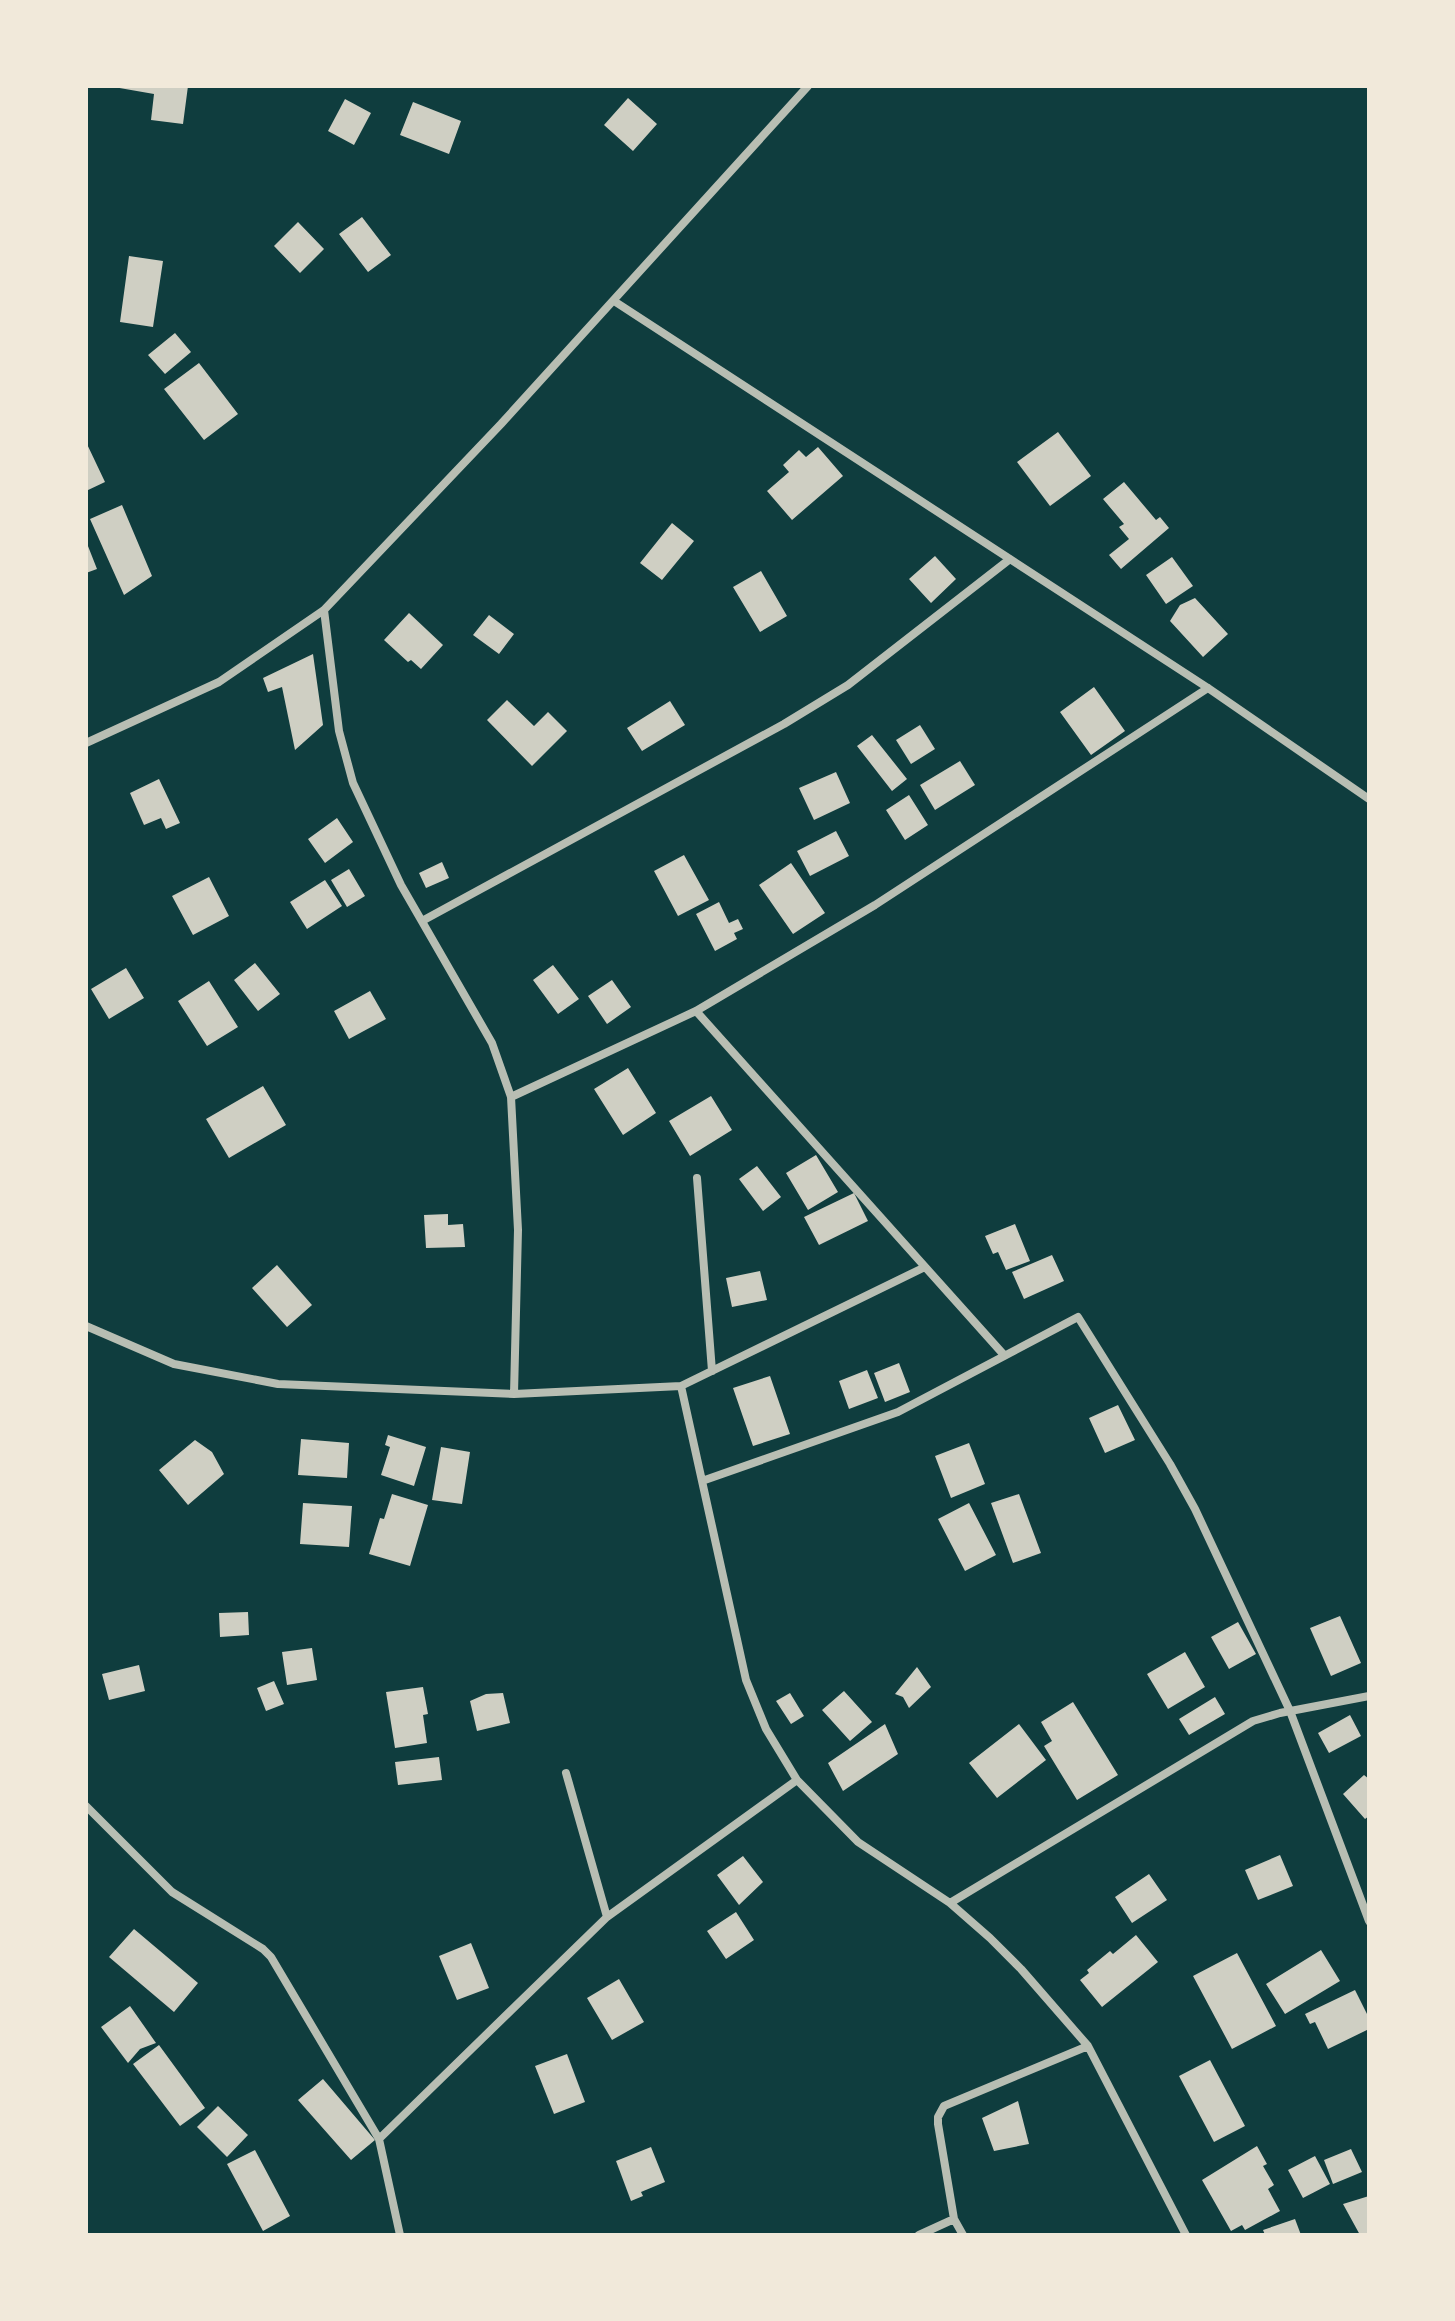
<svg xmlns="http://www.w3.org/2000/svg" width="1455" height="2321" font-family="'Alegreya Sans',sans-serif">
<rect width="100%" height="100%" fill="#0f3d3e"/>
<path fill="#cfcfc3" d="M108 86H188L183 124 151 120 154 94Z
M628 98 657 124 633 151 604 125Z
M345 99 371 113 354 145 328 131Z
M413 102 461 121 449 154 400 135Z
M362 217 391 255 368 272 339 234Z
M298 222 324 249 300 273 274 246Z
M129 256 163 261 153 327 120 322Z
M175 333 191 352 165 374 148 355Z
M199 363 238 414 204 440 164 389Z
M1058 432 1091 476 1050 506 1017 462Z
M86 442 105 482 86 491Z
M818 447 843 476 792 520 767 491 789 472 783 465 799 450 806 457Z
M1124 482 1156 520 1160 517 1169 528 1121 569 1109 555 1129 539 1119 527 1124 524 1103 499Z
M122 505 152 576 124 595 90 519Z
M672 523 694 541 662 580 640 563Z
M86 541 97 569 86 573Z
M935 556 956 579 931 603 909 579Z
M1172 557 1193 586 1166 604 1146 575Z
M761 571 787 616 760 632 733 587Z
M1195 598 1228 634 1203 657 1170 621 1180 605Z
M409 613 443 645 421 669 411 660 408 662 384 640Z
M489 615 514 634 499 654 473 635Z
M313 654 323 725 295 750 282 687 268 692 263 678Z
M1094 687 1125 731 1091 755 1060 712Z
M507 700 534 726 548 712 567 731 532 766 487 720Z
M670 701 685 725 642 751 627 728Z
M920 725 935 749 911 764 896 740Z
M872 735 907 779 892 791 857 746Z
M960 761 975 785 935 810 920 785Z
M836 772 850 803 814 820 799 788Z
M159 779 180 823 166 829 161 818 144 825 130 793Z
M909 795 928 825 905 840 886 810Z
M337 818 353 842 325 863 308 839Z
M836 831 849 856 810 876 797 851Z
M684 855 709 900 678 916 654 871Z
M442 862 449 878 426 888 419 873Z
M791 863 825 913 793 934 759 885Z
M349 869 365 896 347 907 331 880Z
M209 877 229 916 193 935 172 896Z
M325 880 342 906 307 929 290 902Z
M719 902 729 923 738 919 743 929 734 933 737 939 715 951 696 914Z
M255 963 280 994 258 1011 234 980Z
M553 965 579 999 558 1014 533 980Z
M126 968 144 998 109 1019 91 989Z
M612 980 631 1007 607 1024 588 996Z
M209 981 238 1027 207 1046 178 1001Z
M370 991 386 1019 349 1039 334 1011Z
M628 1068 656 1113 623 1135 594 1089Z
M263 1086 286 1125 229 1158 206 1119Z
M711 1096 732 1130 690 1156 669 1121Z
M816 1155 838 1192 808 1210 786 1173Z
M757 1166 781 1197 763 1211 739 1179Z
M854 1193 868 1221 819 1245 804 1217Z
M448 1214V1225L463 1224 465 1247 426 1248 424 1215Z
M1015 1224 1030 1261 1006 1270 998 1252 993 1254 985 1236Z
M1052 1255 1064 1281 1024 1299 1012 1272Z
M277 1265 312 1305 287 1327 252 1288Z
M760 1271 767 1300 732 1307 726 1278Z
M899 1363 910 1392 885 1402 874 1373Z
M867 1370 878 1398 849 1409 839 1381Z
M770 1376 790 1434 753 1446 733 1388Z
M1118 1405 1135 1440 1105 1453 1089 1418Z
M388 1435 426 1447 414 1486 381 1475 390 1447 385 1445Z
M301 1439 349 1443 347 1478 298 1475Z
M195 1440 212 1452 224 1474 188 1505 159 1470Z
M969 1443 985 1484 951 1498 935 1456Z
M441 1447 470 1452 462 1504 432 1500Z
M392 1494 428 1505 410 1566 369 1554 380 1518 384 1519Z
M1019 1494 1041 1553 1013 1563 991 1503Z
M303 1503 352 1506 349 1547 300 1544Z
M969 1503 996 1555 965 1571 938 1519Z
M248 1612 249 1635 220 1637 219 1613Z
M1340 1616 1361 1663 1331 1676 1310 1628Z
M1238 1622 1256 1654 1229 1669 1211 1637Z
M312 1648 317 1680 287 1685 282 1652Z
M1185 1652 1205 1687 1168 1709 1147 1674Z
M139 1665 145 1691 109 1700 102 1674Z
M917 1667 931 1687 909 1708 903 1697 895 1694Z
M274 1681 284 1704 266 1711 257 1688Z
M423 1687 428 1714 423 1715 427 1743 395 1748 386 1692Z
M844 1691 872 1722 850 1741 822 1710Z
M503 1693 510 1723 477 1731 470 1701 486 1694Z
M790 1693 804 1716 791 1724 776 1701Z
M1215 1697 1225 1714 1189 1735 1179 1719Z
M1073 1702 1118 1775 1077 1800 1044 1746 1052 1741 1041 1722Z
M1350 1715 1361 1736 1329 1753 1318 1733Z
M885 1724 898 1754 843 1791 828 1763Z
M1019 1724 1046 1760 997 1798 969 1763Z
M439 1757 442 1780 398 1785 395 1762Z
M1364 1775 1369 1779V1816L1365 1819 1343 1794Z
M1280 1855 1293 1886 1258 1900 1245 1870Z
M743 1856 763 1882 739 1905 717 1875Z
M1149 1874 1167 1900 1132 1923 1115 1897Z
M736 1912 754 1940 726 1959 707 1931Z
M134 1929 198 1983 174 2012 109 1957Z
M1136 1935 1158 1962 1102 2007 1080 1980 1089 1973 1087 1970 1110 1951 1113 1954Z
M471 1943 489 1988 457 2000 439 1956Z
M1321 1950 1340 1981 1285 2014 1266 1984Z
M1237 1953 1276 2026 1232 2049 1193 1976Z
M619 1979 644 2022 612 2040 587 1998Z
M1355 1990 1369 2018V2029L1328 2049 1315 2022 1310 2024 1305 2014Z
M130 2006 156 2043 140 2049 128 2063 101 2027Z
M159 2045 205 2108 180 2126 133 2064Z
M567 2054 585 2102 554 2114 535 2066Z
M1210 2060 1245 2126 1214 2142 1179 2076Z
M323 2079 375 2140 351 2160 298 2100Z
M1018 2101 1029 2144 994 2151 982 2118Z
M218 2106 248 2135 227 2157 197 2127Z
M1257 2146 1267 2164 1263 2166 1274 2185 1268 2189 1280 2211 1245 2230 1242 2225 1231 2231 1202 2180Z
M651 2147 665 2182 641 2192 643 2196 631 2201 616 2161Z
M1351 2149 1362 2172 1333 2184 1324 2160Z
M255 2150 290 2216 263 2231 227 2164Z
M1315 2156 1330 2184 1303 2198 1288 2170Z
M1369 2196V2235H1360L1343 2204Z
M1295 2219 1301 2235H1265L1263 2230Z"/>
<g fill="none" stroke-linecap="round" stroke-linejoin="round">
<path stroke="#b8beb3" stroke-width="8" d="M614 301 1208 688 1369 799
M324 610 339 731 353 783 401 885 492 1043 511 1097 518 1230 514 1394
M86 743 219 682 324 610 501 424 808 86
M422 921 784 724 848 685 1010 559
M696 1011 1004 1355
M511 1097 696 1011 875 905 1208 688
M697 1178 712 1371
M86 1326 174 1364 278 1384 514 1394 681 1386 925 1267
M681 1386 746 1680 766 1729 797 1780 858 1842 950 1903 990 1938 1021 1969 1088 2046 1186 2235
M702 1481 898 1412 1078 1317 1170 1464 1195 1509 1290 1711 1369 1921
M566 1773 607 1917
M86 1806 172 1892 263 1949 271 1957 379 2139 400 2235
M950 1903 1253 1721 1280 1713 1369 1696
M379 2139 607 1917 797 1780
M919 2235 954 2219
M963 2235 954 2219 938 2124V2117L944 2106 1088 2046"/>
</g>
<rect width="1455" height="2321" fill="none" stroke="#f1e9da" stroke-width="176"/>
</svg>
